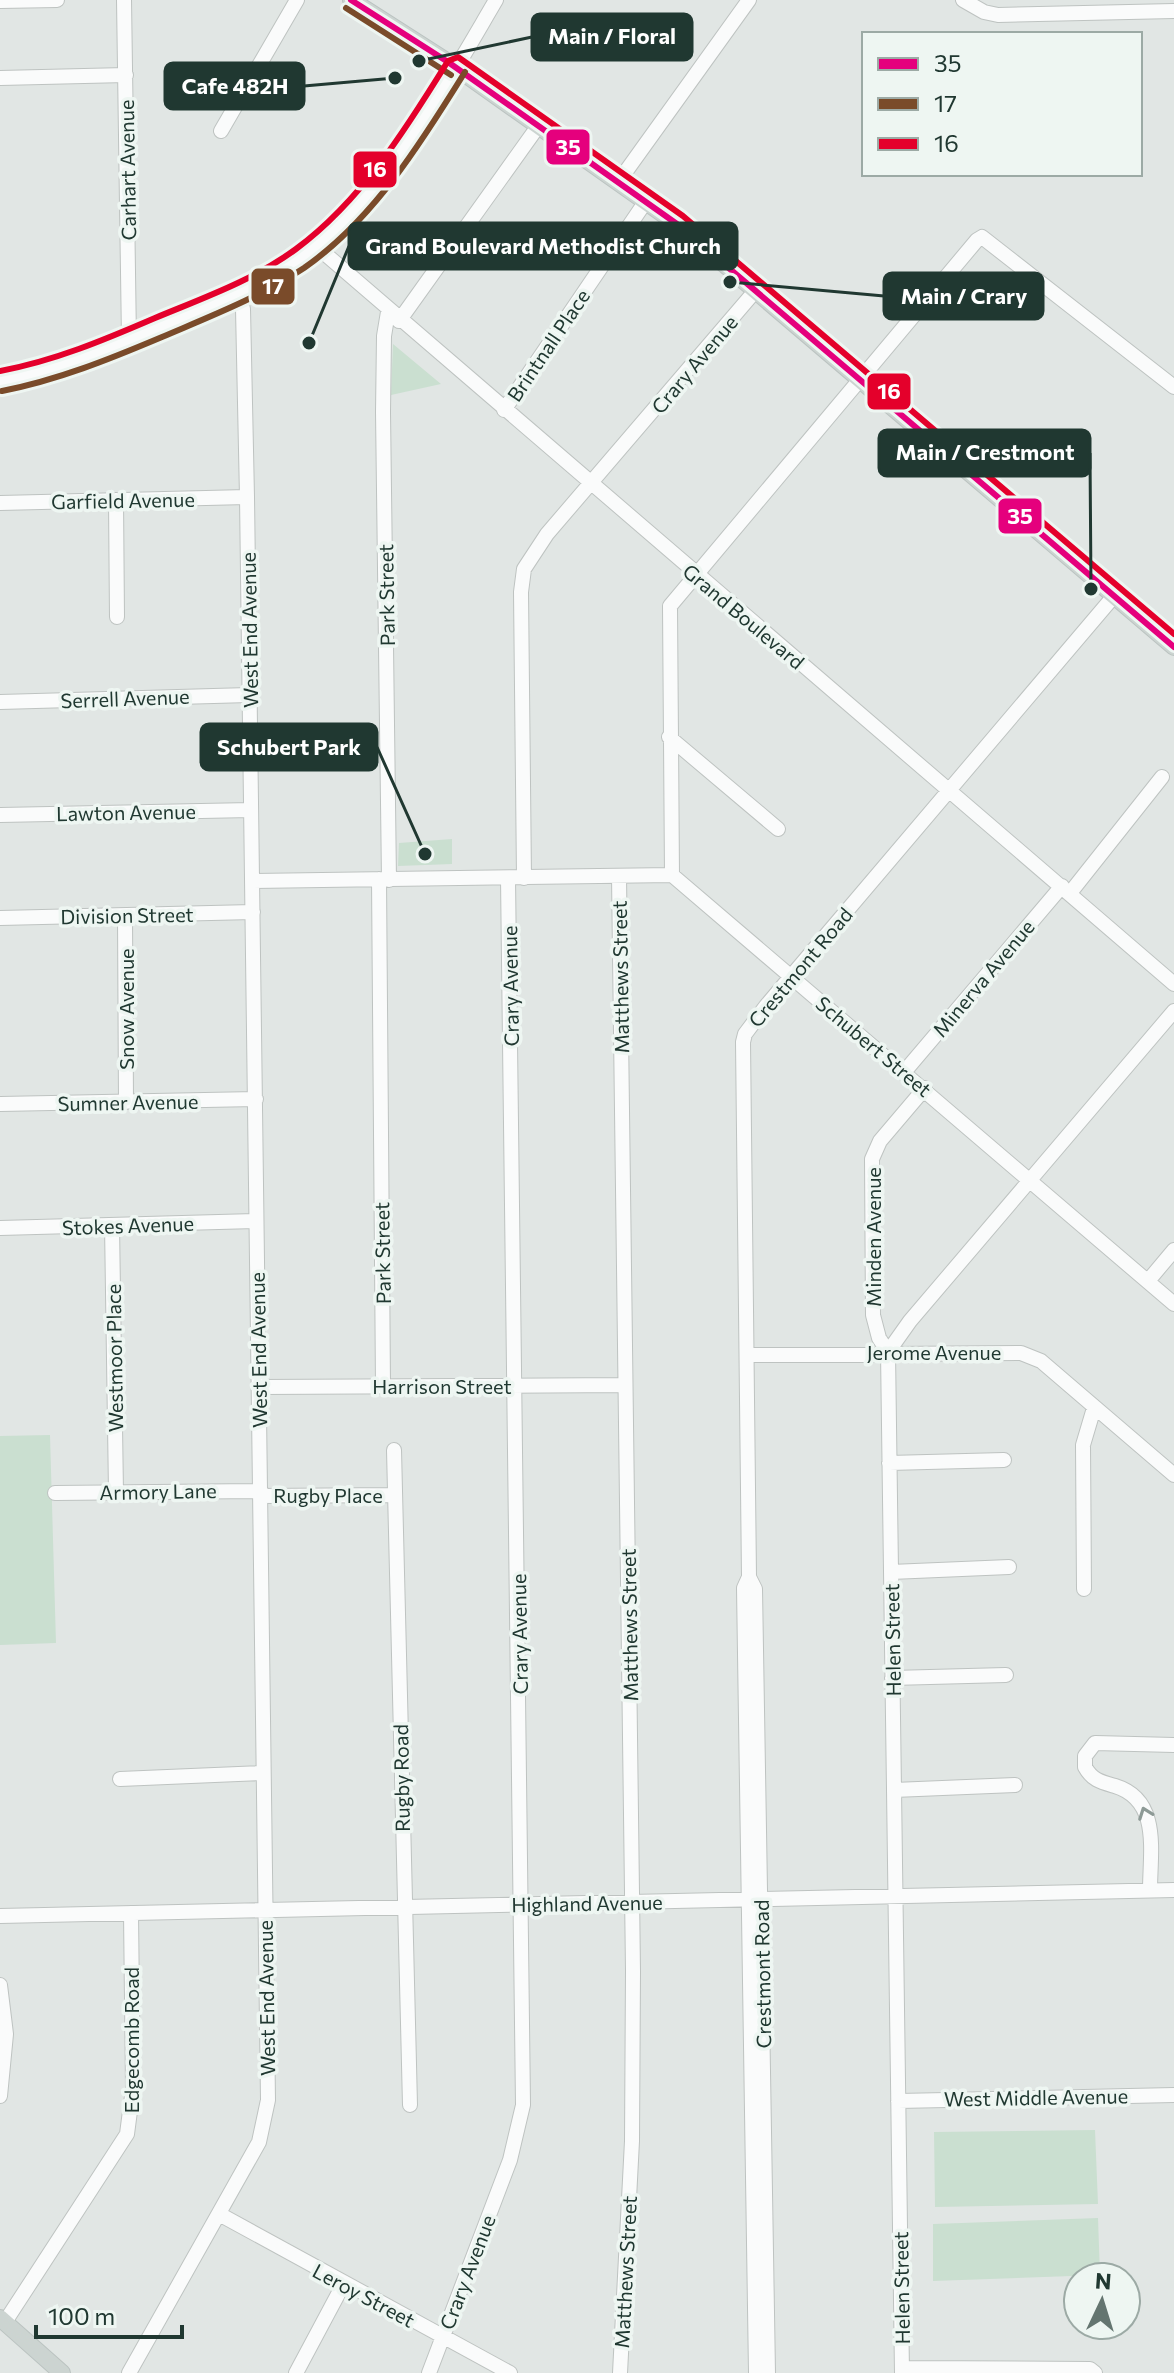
<svg xmlns="http://www.w3.org/2000/svg" width="1174" height="2373" font-family="Commissioner,sans-serif">
<rect width="100%" height="100%" fill="#e1e6e4"/>
<path fill="#cadfd0" d="M393 344 441 384 391 395Z
M452 839V864L398 866 399 843Z
M50 1435 56 1643 0 1645V1436Z
M1095 2130 1098 2204 935 2207 934 2132Z
M1098 2218 1100 2275 933 2281V2224Z"/>
<g fill="none" stroke-linecap="round" stroke-linejoin="round">
<defs>
<path id="minor" d="M124 0 129 340
M963 0 984 12 998 15 1174 11
M0 1 57 0
M0 78 126 75
M221 131 297 0
M619 181 749 0
M316 246 1174 984
M388 312 384 336 383 412 389 880
M399 321 539 125
M0 381C55 373 105 350 155 329 210 306 271 283 317 245 394 181 446 85 496 0
M504 410 646 201
M116 500 117 617
M0 503 247 497
M0 702 249 695
M669 737 778 829
M0 815 251 810
M672 875 670 606 977 240 982 237 1174 387
M619 876 633 1971 632 2141 620 2373
M524 878 521 592 524 569 547 534 756 290
M379 879 383 1386
M252 881 672 875 1174 1304
M1070 893 1162 777
M125 916 126 1102
M0 918 253 912
M905 1071 1062 886
M0 1104 256 1099
M112 1225 116 1492
M0 1228 255 1221
M1148 1281 1174 1250
M888 1352 879 1338 873 1315 872 1159 880 1141 925 1088
M747 1355 1021 1353 1041 1361 1174 1475
M260 1387 625 1385
M394 1450 410 2105
M889 1463 1004 1460
M55 1493 261 1491
M261 1496 395 1495
M891 1572 1009 1567
M749 1577 744 1588 756 2373
M1084 1589 1083 1445 1094 1408
M892 1678 1006 1675
M120 1779 262 1773
M894 1790 1015 1785
M1150 1890C1150 1852 1161 1800 1115 1786 1101 1782 1092 1780 1085 1767V1756L1095 1743 1174 1745
M0 1916 1174 1890
M0 1985 6 2034 0 2096
M898 2101 1174 2095
M219 2214 510 2373
M5 2322 127 2134 133 2088 131 1913
M902 2368 1090 2369 1095 2373
M129 2373 259 2142 268 2100 247 497 243 309 239 292
M296 2373 343 2285
M429 2373 510 2160 523 2105 508 878
M768 2373 755 1589 749 1577 743 1042 745 1034 766 1006 1114 596
M902 2373 888 1352 910 1321 1174 1011"/>
<path id="major" d="M351 0 448 62 677 224 1174 647
M0 2318 62 2373"/>
</defs>
<use href="#minor" stroke="#bec3c1" stroke-width="16"/>
<use href="#major" stroke="#bbc3c1" stroke-width="18"/>
<use href="#minor" stroke="#fafbfb" stroke-width="14"/>
<use href="#major" stroke="#ccd4d1" stroke-width="16"/>
<defs>
<path id="bus-1" d="M351 0 448 62 677 224 1174 647"/>
<path id="bus-2" d="M346 8 451 75
M2 391C58 380 110 359 162 337 211 316 260 297 304 268 373 220 421 143 465 72"/>
<path id="bus-3" d="M0 371C54 361 104 340 155 318 203 298 254 280 296 249 361 201 406 129 448 61L458 57 683 216 1174 634"/>
</defs>
<use href="#bus-1" stroke="#eef6f2" stroke-width="12"/>
<use href="#bus-2" stroke="#eef6f2" stroke-width="12"/>
<use href="#bus-3" stroke="#eef6f2" stroke-width="12"/>
<use href="#bus-1" stroke="#e5007d" stroke-width="6"/>
<use href="#bus-2" stroke="#7a4b2a" stroke-width="6"/>
<use href="#bus-3" stroke="#e4002b" stroke-width="6"/>
</g>
<defs><path id="oneway-chevron" d="M-2-3.5L2.5 0L-2 3.5" fill="none" stroke-width="1.6" stroke-linecap="round" stroke-linejoin="round" transform="scale(2)"/></defs>
<use stroke="#8d9a96" href="#oneway-chevron" transform="translate(1145 1813) rotate(-110)"/>
<g text-anchor="middle" dominant-baseline="central" stroke-width="7" stroke-linejoin="round" paint-order="stroke">
<g font-size="20" fill="#203831" stroke="#eef6f2">
<text transform="translate(127 170) rotate(-91)">Carhart Avenue</text>
<text transform="translate(548 345) rotate(-56)">Brintnall Place</text>
<text transform="translate(694 364) rotate(-50)">Crary Avenue</text>
<text transform="translate(123 500) rotate(-1)">Garfield Avenue</text>
<text transform="translate(386 595) rotate(-91)">Park Street</text>
<text transform="translate(744 616) rotate(40)">Grand Boulevard</text>
<text transform="translate(249 630) rotate(-91)">West End Avenue</text>
<text transform="translate(125 698) rotate(-2)">Serrell Avenue</text>
<text transform="translate(126 812) rotate(-1)">Lawton Avenue</text>
<text transform="translate(127 915) rotate(-1)">Division Street</text>
<text transform="translate(800 967) rotate(-50)">Crestmont Road</text>
<text transform="translate(620 977) rotate(-91)">Matthews Street</text>
<text transform="translate(983 978) rotate(-50)">Minerva Avenue</text>
<text transform="translate(510 986) rotate(-91)">Crary Avenue</text>
<text transform="translate(126 1009) rotate(-90)">Snow Avenue</text>
<text transform="translate(874 1046) rotate(40)">Schubert Street</text>
<text transform="translate(128 1102) rotate(-1)">Sumner Avenue</text>
<text transform="translate(128 1225) rotate(-2)">Stokes Avenue</text>
<text transform="translate(873 1237) rotate(-90)">Minden Avenue</text>
<text transform="translate(382 1253) rotate(-91)">Park Street</text>
<text transform="translate(258 1350) rotate(-91)">West End Avenue</text>
<text x="934" y="1352">Jerome Avenue</text>
<text transform="translate(114 1358) rotate(-91)">Westmoor Place</text>
<text x="442" y="1386">Harrison Street</text>
<text transform="translate(158 1491) rotate(-1)">Armory Lane</text>
<text x="328" y="1495">Rugby Place</text>
<text transform="translate(629 1625) rotate(-91)">Matthews Street</text>
<text transform="translate(519 1634) rotate(-91)">Crary Avenue</text>
<text transform="translate(892 1640) rotate(-91)">Helen Street</text>
<text transform="translate(401 1778) rotate(-91)">Rugby Road</text>
<text transform="translate(587 1903) rotate(-1)">Highland Avenue</text>
<text transform="translate(762 1974) rotate(-91)">Crestmont Road</text>
<text transform="translate(266 1998) rotate(-91)">West End Avenue</text>
<text transform="translate(131 2040) rotate(-90)">Edgecomb Road</text>
<text transform="translate(1036 2097) rotate(-1)">West Middle Avenue</text>
<text transform="translate(467 2272) rotate(-69)">Crary Avenue</text>
<text transform="translate(625 2272) rotate(-87)">Matthews Street</text>
<text transform="translate(901 2288) rotate(-91)">Helen Street</text>
<text transform="translate(364 2295) rotate(28)">Leroy Street</text>
</g>
</g>
<path fill="none" stroke="#203831" stroke-width="3" d="M419 61L532 37M395 78L304 86M309 343L349 246M730 282L884 296M1091 589L1090 453M425 854L377 747"/>
<g fill="#203831" stroke="#eef6f2" stroke-width="3">
<circle cx="419" cy="61" r="8"/>
<circle cx="395" cy="78" r="8"/>
<circle cx="309" cy="343" r="8"/>
<circle cx="730" cy="282" r="8"/>
<circle cx="1091" cy="589" r="8"/>
<circle cx="425" cy="854" r="8"/>
</g>
<g fill="#203831" stroke="#203831" stroke-width="3">
<rect x="532" y="14" width="160" height="46" rx="8"/>
<rect x="165" y="63" width="139" height="46" rx="8"/>
<rect x="349" y="223" width="388" height="46" rx="8"/>
<rect x="884" y="273" width="159" height="46" rx="8"/>
<rect x="879" y="430" width="211" height="46" rx="8"/>
<rect x="201" y="724" width="176" height="46" rx="8"/>
</g>
<g font-size="22" text-anchor="middle" font-weight="bold" fill="#fff">
<text x="612" y="44">Main / Floral</text>
<text x="235" y="94">Cafe 482H</text>
<text x="543" y="254">Grand Boulevard Methodist Church</text>
<text x="964" y="304">Main / Crary</text>
<text x="985" y="460">Main / Crestmont</text>
<text x="289" y="755">Schubert Park</text>
</g>
<g stroke="#eef6f2" stroke-width="3">
<rect x="545" y="128" width="46" height="38" rx="8" fill="#e5007d"/>
<rect x="352" y="150" width="46" height="39" rx="8" fill="#e4002b"/>
<rect x="250" y="267" width="46" height="39" rx="8" fill="#7a4b2a"/>
<rect x="866" y="372" width="46" height="39" rx="8" fill="#e4002b"/>
<rect x="997" y="497" width="46" height="38" rx="8" fill="#e5007d"/>
</g>
<g font-size="22" text-anchor="middle" font-weight="bold" fill="#fff">
<text x="568" y="155">35</text>
<text x="375" y="177">16</text>
<text x="273" y="294">17</text>
<text x="889" y="399">16</text>
<text x="1020" y="524">35</text>
</g>
<rect x="862" y="32" width="280" height="144" fill="#eef6f2" stroke="#9caaa5" stroke-width="2"/>
<rect x="878" y="58" width="40" height="12" fill="#e5007d" stroke="#9caaa5" stroke-width="2"/>
<text x="934" y="72" font-size="24" fill="#203831">35</text>
<rect x="878" y="98" width="40" height="12" fill="#7a4b2a" stroke="#9caaa5" stroke-width="2"/>
<text x="934" y="112" font-size="24" fill="#203831">17</text>
<rect x="878" y="138" width="40" height="12" fill="#e4002b" stroke="#9caaa5" stroke-width="2"/>
<text x="934" y="152" font-size="24" fill="#203831">16</text>
<g transform="translate(1102 2301) rotate(4)"><circle r="38" fill="#eef6f2" stroke="#9caaa5" stroke-width="2"/>
<path d="M0-6L14 30L0 20L-14 30Z" fill="#647570"/>
<text y="-12" font-size="22" font-weight="bold" text-anchor="middle" fill="#203831">N</text>
</g>
<path d="M36 2325v12h146v-12" fill="none" stroke="#203831" stroke-width="4"/>
<text x="48" y="2325" font-size="24" fill="#203831" stroke="#eef6f2" stroke-width="6" paint-order="stroke">100 m</text>
</svg>
